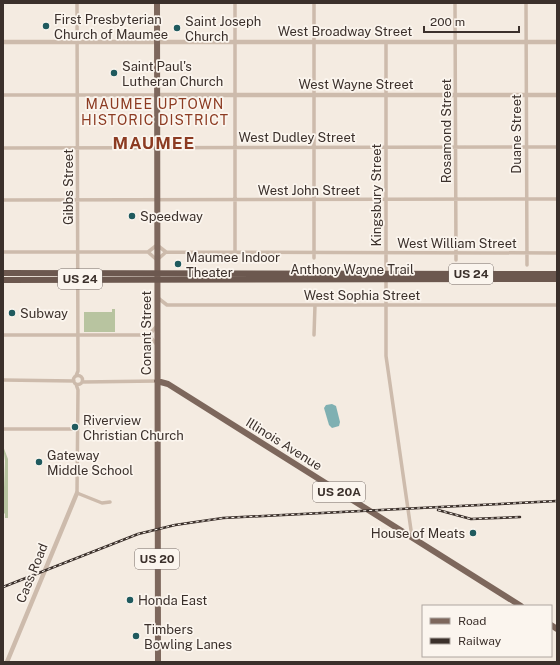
<svg xmlns="http://www.w3.org/2000/svg" width="560" height="665" font-family="'Public Sans',sans-serif">
<rect width="100%" height="100%" fill="#f4ebe1"/>
<path fill="#b8c4a0" d="M112 309H115V332H84V312H112Z
M3 446 8 459V518H5V513L3 515 5 461Z"/>
<path fill="#7fb0b2" d="M332 404 336 406 340 422 339 426 332 428 329 425 324 408 326 405Z"/>
<g fill="none" stroke-linecap="round" stroke-linejoin="round">
<path stroke="#cdbbac" stroke-width="3.5" d="M314 3V258
M455 3 456 260
M526 3 527 265
M386 42V356L412 537
M3 95H156
M3 148 557 147
M3 200 557 199
M3 252H148L157 245 166 252 557 253
M148 252 157 260 166 252
M235 253V3
M158 298 167 305H557
M3 335H149L156 327
M149 335 157 345
M314 335 315 305
M73.5 380a4.5 4.5 0 1 1 9 0a4.5 4.5 0 1 1-9 0Z
M76 376 78 371 77 3
M3 380 74 381
M82 382 157 381
M76 384 78 390 77 493 102 503 110 502
M3 429H78"/>
<path stroke="#cdbbac" stroke-width="4.5" d="M3 42H557
M156 95H557
M7 662 77 493"/>
<path stroke="#7d675c" stroke-width="6" d="M157 3 158 662
M157 381 168 384 521 606
M551 625 557 629"/>
<path stroke="#6c584f" stroke-width="6" d="M3 273 557 274
M3 280 557 279"/>
<defs>
<path id="rail" d="M438 510 471 519 520 517
M3 587 138 534 175 525 223 518 557 501"/>
</defs>
<use href="#rail" stroke="#3b302b" stroke-width="2.5"/>
<use href="#rail" stroke="#fbf5ee" stroke-width="1" stroke-dasharray="3" stroke-linecap="butt"/>
</g>
<g fill="#1f5a5e" stroke="#fbf5ee" stroke-width="1.5">
<circle cx="46" cy="26" r="4"/>
<circle cx="177" cy="28" r="4"/>
<circle cx="114" cy="73" r="4"/>
<circle cx="132" cy="216" r="4"/>
<circle cx="178" cy="264" r="4"/>
<circle cx="12" cy="313" r="4"/>
<circle cx="75" cy="427" r="4"/>
<circle cx="39" cy="462" r="4"/>
<circle cx="473" cy="533" r="4"/>
<circle cx="130" cy="600" r="4"/>
<circle cx="136" cy="636" r="4"/>
</g>
<g text-anchor="middle" dominant-baseline="central" stroke-width="3.5" stroke-linejoin="round" paint-order="stroke">
<g fill="#fbf5ee" stroke="#756b66" stroke-width="1">
<rect x="449" y="264" width="44" height="20" rx="3"/>
<rect x="58" y="269" width="44" height="20" rx="3"/>
<rect x="313" y="482" width="52" height="20" rx="3"/>
<rect x="135" y="549" width="44" height="20" rx="3"/>
</g>
<g font-size="12" font-weight="bold" fill="#3b302b">
<text x="471" y="274">US 24</text>
<text x="80" y="279">US 24</text>
<text x="339" y="492">US 20A</text>
<text x="157" y="559">US 20</text>
</g>
<g font-size="13" fill="#3b302b" stroke="#fbf5ee" text-anchor="start">
<text x="54" y="19">First Presbyterian<tspan x="54" dy="15">Church of Maumee</tspan></text>
<text x="185" y="21">Saint Joseph<tspan x="185" dy="15">Church</tspan></text>
<text x="122" y="66">Saint Paul's<tspan x="122" dy="15">Lutheran Church</tspan></text>
<text x="140" y="216">Speedway</text>
<text x="186" y="257">Maumee Indoor<tspan x="186" dy="15">Theater</tspan></text>
<text x="20" y="313">Subway</text>
<text x="83" y="420">Riverview<tspan x="83" dy="15">Christian Church</tspan></text>
<text x="47" y="455">Gateway<tspan x="47" dy="15">Middle School</tspan></text>
<text x="465" y="533" text-anchor="end">House of Meats</text>
<text x="138" y="600">Honda East</text>
<text x="144" y="629">Timbers<tspan x="144" dy="15">Bowling Lanes</tspan></text>
</g>
<g font-size="13" fill="#3b302b" stroke="#fbf5ee">
<text x="345" y="31">West Broadway Street</text>
<text x="356" y="84">West Wayne Street</text>
<text transform="translate(446 131) rotate(-90)">Rosamond Street</text>
<text transform="translate(516 134) rotate(-90)">Duane Street</text>
<text x="297" y="137">West Dudley Street</text>
<text transform="translate(68 187) rotate(-90)">Gibbs Street</text>
<text x="309" y="190">West John Street</text>
<text transform="translate(376 195) rotate(-90)">Kingsbury Street</text>
<text x="457" y="243">West William Street</text>
<text x="352" y="269">Anthony Wayne Trail</text>
<text x="362" y="295">West Sophia Street</text>
<text transform="translate(146 333) rotate(-90)">Conant Street</text>
<text transform="translate(284 444) rotate(32)">Illinois Avenue</text>
<text transform="translate(32 573) rotate(-68)">Cass Road</text>
</g>
<g font-size="14" letter-spacing="1" fill="#8c3b22" stroke="#fbf5ee">
<text x="155" y="104">MAUMEE UPTOWN<tspan x="155" dy="16">HISTORIC DISTRICT</tspan></text>
</g>
<g font-size="17" font-weight="bold" letter-spacing="1" fill="#8c3b22" stroke="#fbf5ee">
<text x="154" y="143">MAUMEE</text>
</g>
</g>
<rect width="560" height="665" fill="none" stroke="#3b302b" stroke-width="8"/>
<rect x="422" y="605" width="130" height="52" fill="#fbf5ee" stroke="#aea6a0"/>
<rect x="430" y="618" width="20" height="6" fill="#7d675c" stroke="#aea6a0"/>
<text x="458" y="625" font-size="12" fill="#3b302b">Road</text>
<rect x="430" y="638" width="20" height="6" fill="#3b302b" stroke="#aea6a0"/>
<text x="458" y="645" font-size="12" fill="#3b302b">Railway</text>
<path d="M424 26v6h95v-6" fill="none" stroke="#3b302b" stroke-width="2"/>
<text x="430" y="26" font-size="12" fill="#3b302b" stroke="#fbf5ee" stroke-width="3" paint-order="stroke">200 m</text>
</svg>
